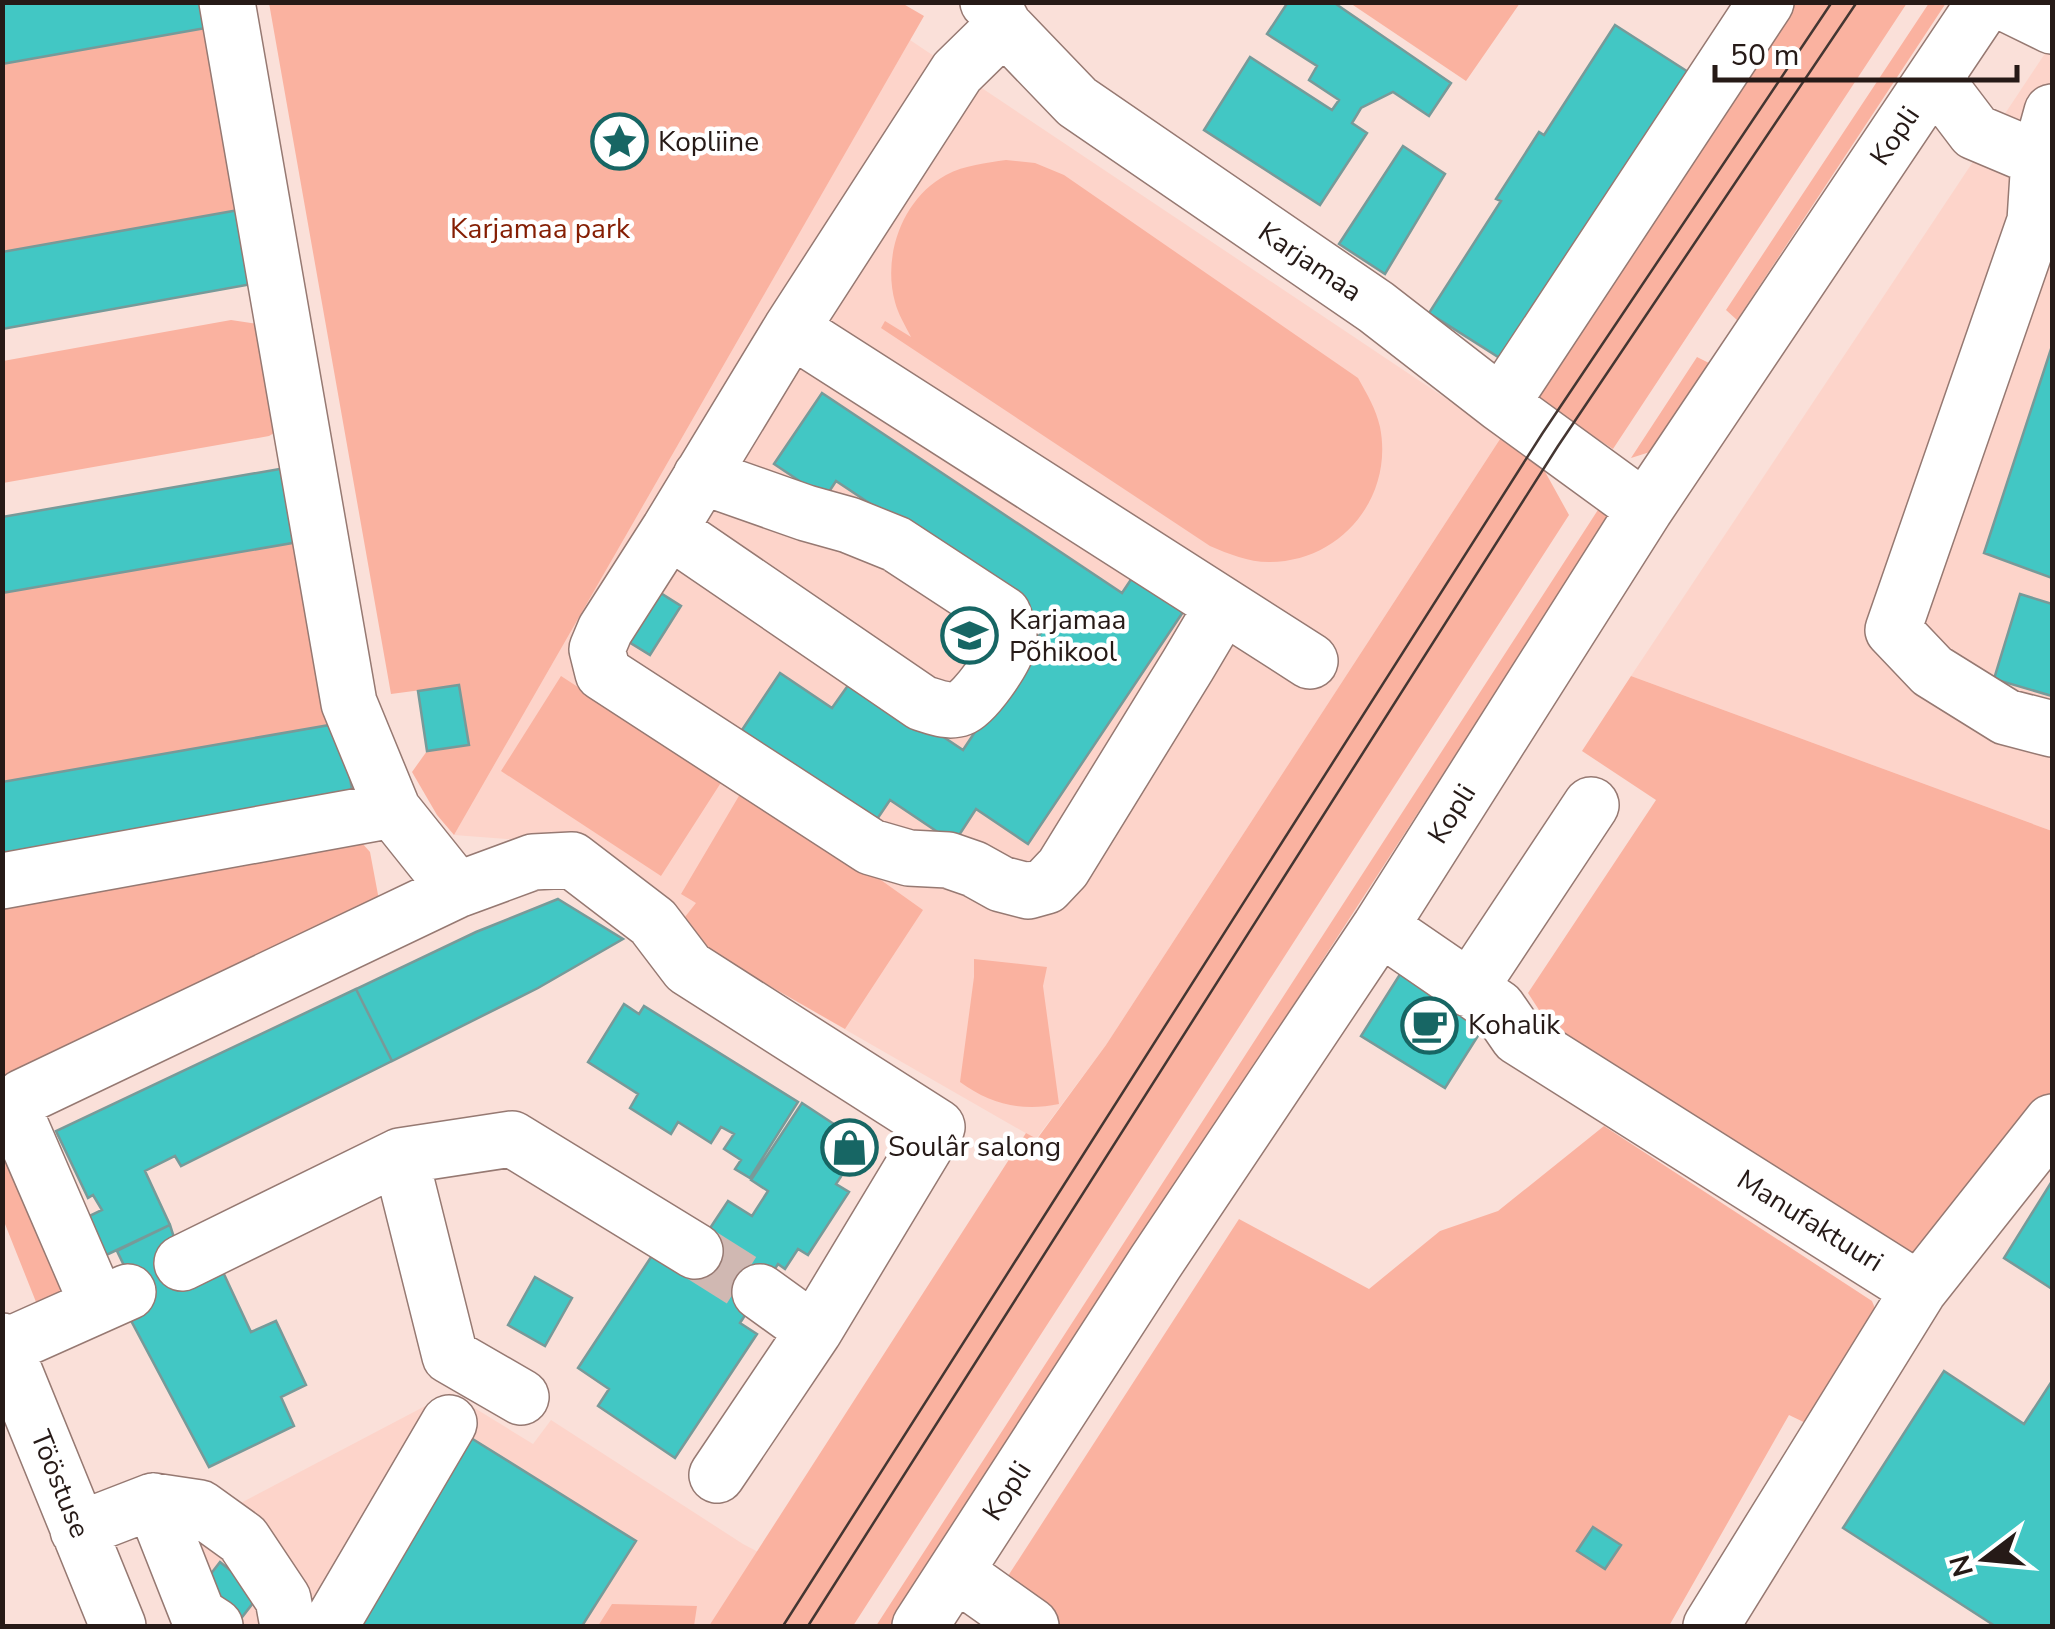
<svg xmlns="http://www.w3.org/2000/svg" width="2055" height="1629" font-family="'Nunito Sans',sans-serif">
<rect width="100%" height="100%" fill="#fae0d9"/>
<path fill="#fdd4ca" d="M910 40 1502 436 1106 1045 1036 1139 691 941 576 844 454 835Z
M2052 43V831L1631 676Z
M450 1393 533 1444 551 1420 743 1544 768 1557 727 1626H190L172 1539Z"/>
<path fill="#fab2a0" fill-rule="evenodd" d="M900 2 924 16 454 835 437 815 412 772 427 751 469 745 459 685 391 694 269 3Z
M1350 3H1520L1466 81Z
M1788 3H1907L1613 449 1534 398Z
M1929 3H1946L1737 320 1726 310Z
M217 26 250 208 3 252V64Z
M1006 160 1035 163 1064 175 1358 378C1367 394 1376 409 1380 427 1394 497 1341 562 1269 562 1248 562 1229 554 1210 546L881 328 885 321 911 337C905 325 898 314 895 302 882 255 903 198 946 175 965 165 986 163 1006 160Z
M231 320 258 324 281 429 269 436 3 483V361Z
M1697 357 1709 363 1653 451 1631 458Z
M1502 436 1538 459 1569 515 853 1626H709L1026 1133 1037 1139 1106 1045Z
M1605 499 1607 521 891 1626H876Z
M310 540 341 723 3 782V593Z
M561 676 722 781 661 876 501 771Z
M1631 676 2052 831V1110L1912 1276 1550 1027 1528 993 1656 800 1582 751Z
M746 784 923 910 845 1029 691 941 681 922 696 903 681 894Z
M362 843 370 852 379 900 11 1090 76 1287 40 1312 3 1219V901Z
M974 959 1047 967 1043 986 1059 1104C1022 1112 990 1104 960 1082L974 977Z
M1604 1126 1872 1301 1882 1326 1814 1427 1789 1415 1669 1626H1043L997 1593 1239 1219 1369 1289 1440 1231 1498 1211ZM1593 1527 1620 1545 1605 1569 1577 1551Z
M612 1604 697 1606 694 1626H598Z"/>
<path fill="#42c7c4" stroke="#779a99" stroke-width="2.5" d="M2 2H213L217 26 2 64Z
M1288 2H1333L1451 83 1429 116 1393 92 1361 108 1352 123 1367 133 1320 205 1204 130 1250 57 1332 110 1339 100 1309 80 1317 66 1267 34Z
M1615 25 1693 75 1506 362 1429 313 1501 201 1496 199 1539 132 1544 135Z
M1403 146 1445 174 1385 274 1339 244Z
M250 208 263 282 2 329V252Z
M2052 346V578L1984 553Z
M822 393 1122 593 1132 578 1183 612 1028 844 976 809 954 843 890 800 867 834 732 745 780 673 832 708 854 677 963 750 1048 622 836 481 825 498 774 464Z
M297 466 310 540 2 593V517Z
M648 585 681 606 650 655 616 634Z
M2020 594 2052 604V696L1994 679Z
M459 685 469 745 427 751 418 691Z
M341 723 353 796 2 858V782Z
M558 899 623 939 538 988 392 1061 356 989 476 932Z
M1404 968 1488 1020 1445 1088 1361 1036Z
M356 989 392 1061 181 1166 175 1156 145 1171 170 1225 102 1257 85 1218 102 1210 93 1195 88 1198 56 1131Z
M624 1004 639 1014 644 1006 798 1102 750 1178 735 1169 741 1160 724 1149 734 1134 721 1127 711 1143 678 1122 671 1134 630 1108 638 1094 588 1062Z
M802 1103 837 1126 831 1135 857 1152 836 1184 849 1192 808 1255 798 1249 785 1269 778 1264 740 1323 757 1334 675 1458 598 1406 609 1389 578 1368 659 1245 687 1263 728 1201 752 1216 768 1191 751 1180Z
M2052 1181V1289L2004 1258Z
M170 1225 182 1263 223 1272 251 1332 276 1321 306 1385 281 1397 294 1426 209 1467 127 1313 133 1284 117 1251Z
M535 1277 572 1298 545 1346 508 1325Z
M1944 1371 2024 1424 2052 1381V1626H1995L1843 1528Z
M471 1438 636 1541 582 1626H353Z
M1593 1527 1621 1545 1605 1569 1577 1551Z
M220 1562 260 1594 236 1625 196 1593Z"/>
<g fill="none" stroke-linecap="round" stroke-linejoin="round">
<path stroke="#d0b8b2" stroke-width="55" stroke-dasharray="55 28" stroke-linecap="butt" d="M695 1251 760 1292"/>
<defs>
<path id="minor" d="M227 2 349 703 393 810 457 890
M988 2 993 5 1004 26 1077 102 1376 307 1501 404 1645 509
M2003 2 2052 26
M1004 26 957 72 791 329 669 530 605 630 597 649 603 673 871 847 909 858 948 860 974 869 1001 884 1028 891 1046 886 1063 868 1188 665 1223 606
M1934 78 1975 132 2039 159
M2052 112 2039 159 2035 221 1893 630 1932 671 2006 717 2052 729
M791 329 1310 661
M1501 404 1766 2
M669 530 922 703C935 707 948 713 961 708 975 703 1005 659 1008 645 1011 633 1007 625 1003 614L896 544 849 525 806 513 701 476
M2 881 393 810
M1380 927 1498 1008 1518 1037 1919 1290
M1469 989 1591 805
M400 1156 450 1356 521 1397
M182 1263 400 1156 512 1139 695 1251
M98 1305 15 1113 23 1097 457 890 533 862 572 860 653 922 688 968 937 1127 814 1331
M2 1341 118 1626
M5 1347 128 1292
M717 1475 814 1331 760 1292
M153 1501 198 1615 215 1626
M78 1530 153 1501 200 1508 243 1539 283 1599 288 1626
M955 1572 1031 1626
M330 1626 449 1423
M920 1626 1155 1263 1380 927 1645 509 1985 2
M1711 1626 1919 1290 2052 1122"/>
</defs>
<use href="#minor" stroke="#967972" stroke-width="58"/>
<use href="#minor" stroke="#fff" stroke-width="55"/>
<path stroke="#443632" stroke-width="2.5" d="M783 1626 1542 434 1832 2
M808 1626 1558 446 1857 2"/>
</g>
<defs>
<symbol id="sight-ring" viewBox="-11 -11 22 22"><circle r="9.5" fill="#fff" stroke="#176664" stroke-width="1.5"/><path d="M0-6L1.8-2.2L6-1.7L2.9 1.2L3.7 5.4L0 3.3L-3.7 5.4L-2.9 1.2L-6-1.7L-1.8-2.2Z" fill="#176664"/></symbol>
<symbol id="school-ring" viewBox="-11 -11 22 22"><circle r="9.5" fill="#fff" stroke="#176664" stroke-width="1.5"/><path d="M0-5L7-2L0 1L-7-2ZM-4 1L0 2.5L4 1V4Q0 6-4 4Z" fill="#176664"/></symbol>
<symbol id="cafe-ring" viewBox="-11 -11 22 22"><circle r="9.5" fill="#fff" stroke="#176664" stroke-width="1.5"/><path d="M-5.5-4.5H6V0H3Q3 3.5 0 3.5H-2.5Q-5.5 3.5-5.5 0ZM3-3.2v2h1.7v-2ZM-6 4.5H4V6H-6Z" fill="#176664"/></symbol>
<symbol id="shop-ring" viewBox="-11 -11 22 22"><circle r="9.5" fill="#fff" stroke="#176664" stroke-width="1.5"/><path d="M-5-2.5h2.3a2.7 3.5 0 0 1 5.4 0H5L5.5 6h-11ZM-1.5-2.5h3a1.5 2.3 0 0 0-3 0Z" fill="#176664"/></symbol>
</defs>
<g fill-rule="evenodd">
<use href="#sight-ring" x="588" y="110" width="63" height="63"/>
<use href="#school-ring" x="938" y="604" width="63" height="63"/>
<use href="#cafe-ring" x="1398" y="994" width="63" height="63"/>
<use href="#shop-ring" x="818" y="1116" width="63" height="63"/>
</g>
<g text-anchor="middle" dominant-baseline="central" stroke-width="9" stroke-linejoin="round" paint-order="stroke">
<g font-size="28" fill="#261a17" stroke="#fff">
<text transform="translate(1895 136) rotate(-56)">Kopli</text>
<text transform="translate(1310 262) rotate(34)">Karjamaa</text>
<text transform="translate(1452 814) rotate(-58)">Kopli</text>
<text transform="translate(1810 1221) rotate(32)">Manufaktuuri</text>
<text transform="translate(60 1484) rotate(68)">Tööstuse</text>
<text transform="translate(1007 1491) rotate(-57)">Kopli</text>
</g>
<g font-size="28" fill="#261a17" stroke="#fff" text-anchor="start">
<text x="658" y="142">Kopliine</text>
<text x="1009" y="620">Karjamaa<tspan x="1009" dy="32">Põhikool</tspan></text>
<text x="1468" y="1025">Kohalik</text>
<text x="888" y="1147">Soulâr salong</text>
</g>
<g font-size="28" fill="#851e03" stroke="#fff">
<text x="540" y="229">Karjamaa park</text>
</g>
</g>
<rect width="2055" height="1629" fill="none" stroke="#261a17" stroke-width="10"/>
<g transform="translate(1985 1559) rotate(254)" stroke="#ffffff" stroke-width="8" paint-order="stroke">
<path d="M0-8L18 38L0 25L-18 38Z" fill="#261a17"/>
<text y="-15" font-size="28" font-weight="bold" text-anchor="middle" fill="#261a17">N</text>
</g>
<path d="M1715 65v15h302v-15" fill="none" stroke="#261a17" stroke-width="5"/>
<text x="1730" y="65" font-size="30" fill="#261a17" stroke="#ffffff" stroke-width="8" paint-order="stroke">50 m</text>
</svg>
